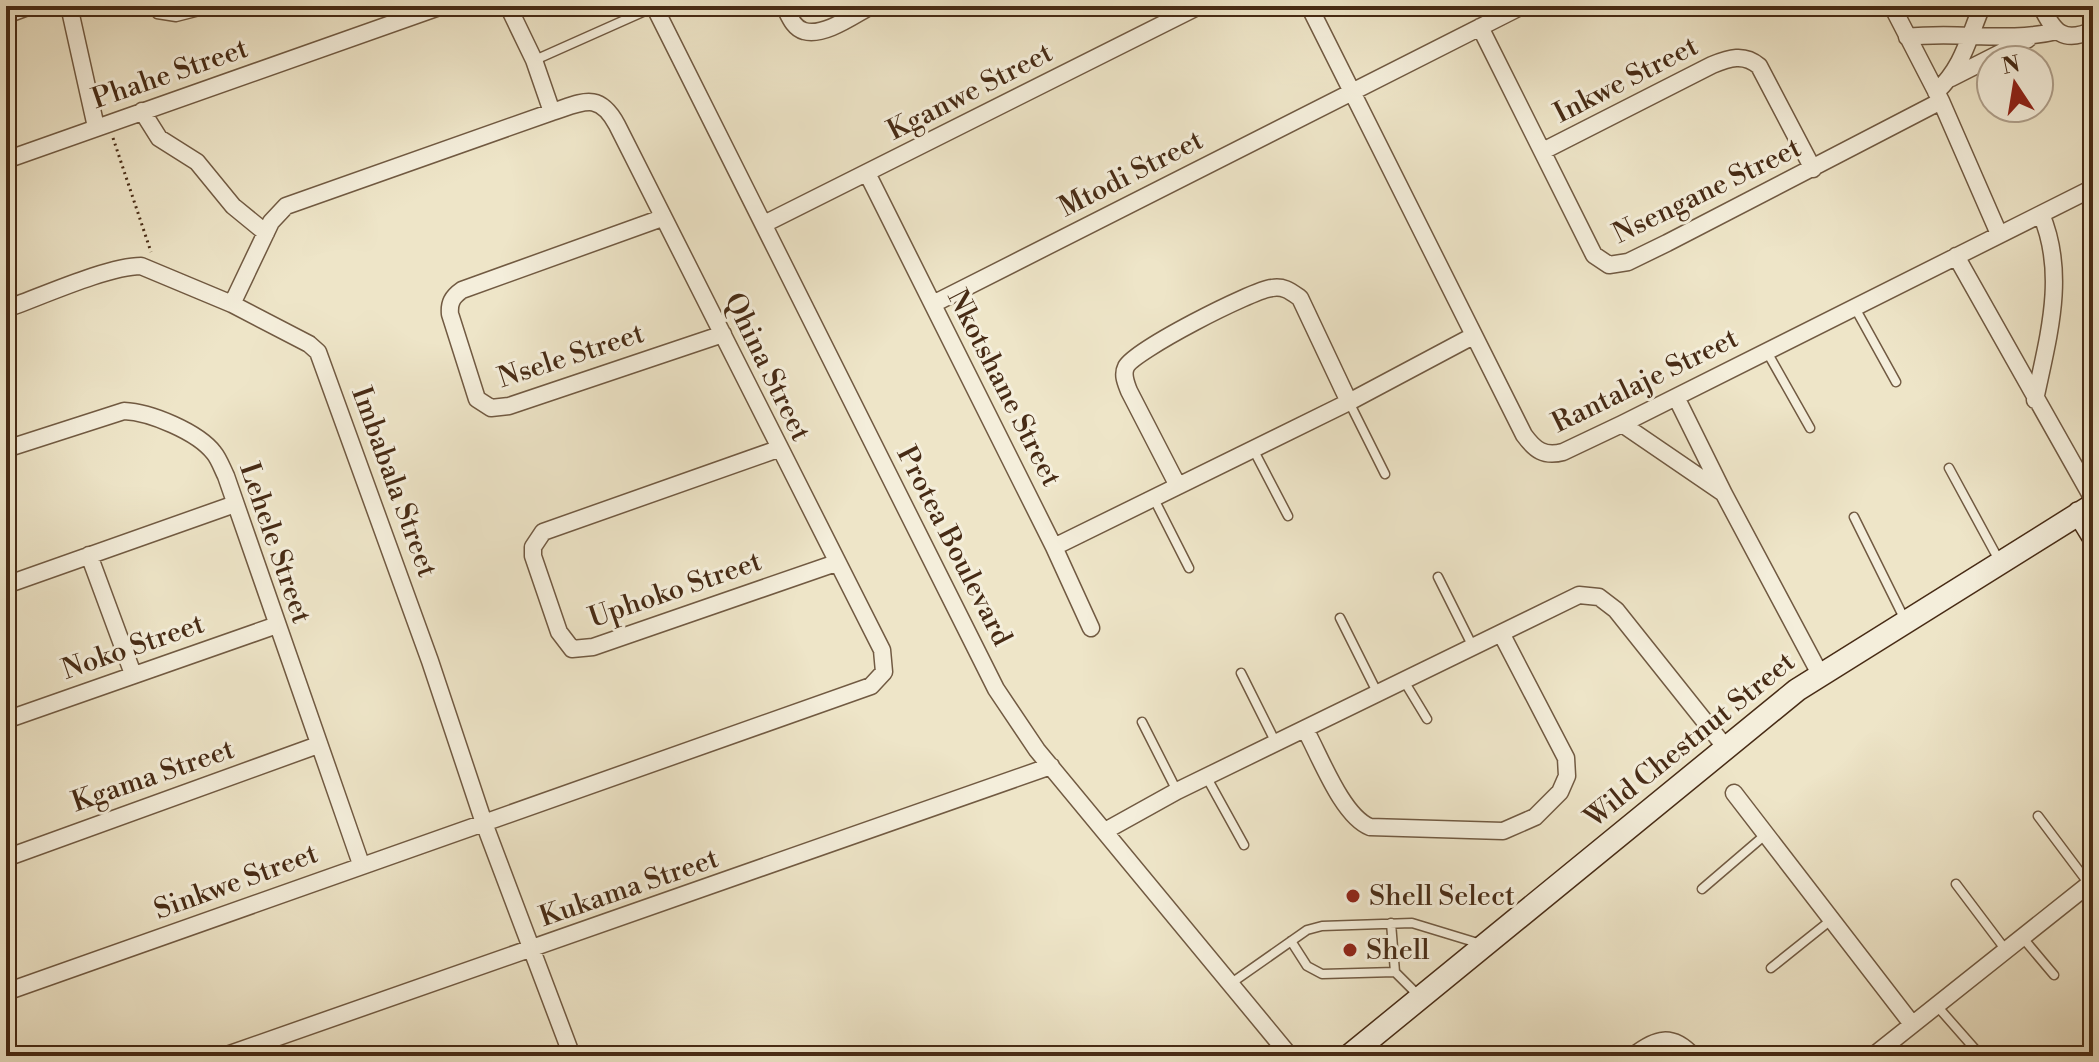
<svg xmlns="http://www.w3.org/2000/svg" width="2099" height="1062" font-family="'Libre Bodoni',serif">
<rect width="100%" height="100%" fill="#eee5c8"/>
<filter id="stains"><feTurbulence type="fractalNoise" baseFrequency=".0025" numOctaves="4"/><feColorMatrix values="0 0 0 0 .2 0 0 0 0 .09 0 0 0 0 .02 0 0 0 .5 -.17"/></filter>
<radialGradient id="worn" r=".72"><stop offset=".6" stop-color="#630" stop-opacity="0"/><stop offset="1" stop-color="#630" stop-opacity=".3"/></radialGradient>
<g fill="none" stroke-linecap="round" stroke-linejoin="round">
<defs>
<path id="lane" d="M151 6 157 14 176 17 219 6
M535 60 654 7
M1855 308 1896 382
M1767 352 1810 428
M1349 402 1385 474
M1253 449 1288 516
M1949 468 2000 562
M1154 499 1189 568
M1854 517 1905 620
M1438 577 1472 645
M1340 618 1377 692
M1241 673 1276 743
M1404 681 1427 719
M1142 722 1177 791
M1207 778 1244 845
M2038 816 2089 884
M1956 884 2005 949
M1702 889 1765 835
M1391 923 1395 972 1419 996
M2022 937 2054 975
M1291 941 1307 966 1322 974 1395 972
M1771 968 1831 920
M1230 984 1307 930 1322 926 1412 923 1481 944
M1937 1006 1981 1056"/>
<path id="street" d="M69 6 96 127
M508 6 534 60 552 112
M654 6 996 689 1037 750 1290 1056
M784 6C789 15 793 28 804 31 824 37 854 15 871 6
M1309 6 1524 435C1535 450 1544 457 1563 452L1622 424 2093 188
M1892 6 1941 101 1999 234
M2041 6C2054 32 2063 44 2093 30
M6 15 30 6
M1480 27 1594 255 1609 265 1628 262 1667 243 1941 101
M1907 37C1958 31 2008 43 2057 31
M1951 78 2028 39
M1936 92C1963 67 1968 39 1982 6
M142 111 159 138 197 162 233 206 266 233
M1543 151 1712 65C1729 58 1744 53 1759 66L1813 169
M6 160 442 6
M867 173 1054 547 1091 628
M662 218 462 290C452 297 449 303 450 314L477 399 491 408 509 406 723 334
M764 224 1199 6
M1956 256 2093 499
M933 304 1522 6
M6 309C40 297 108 266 141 266L232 304 309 344 318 352 430 661 484 823 572 1056
M1676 397 1724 494 1820 674
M2035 400C2048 337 2067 275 2041 214
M1622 424 1723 493
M6 449 124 411C150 412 198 432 214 453 219 459 222 468 226 476L361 864
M778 449 543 532 533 547V556L559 632 572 649 593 647 836 563
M1178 486 1129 391C1126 383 1122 375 1126 367 1133 351 1252 290 1272 288 1284 286 1290 291 1300 298L1349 402
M1054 547 1349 402 1473 336
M89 555 133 674
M6 585 235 504
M6 720 277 625
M1305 729C1320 756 1342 816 1370 827L1503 831 1535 817 1560 792 1567 776 1566 758 1501 633
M1734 793 1912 1024
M1105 831 1177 791 1579 595 1599 597 1616 610 1726 748
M6 858 318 745
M6 992 871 686 884 672 882 650 617 125C599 91 583 102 552 112L286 206 271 222 232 304
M224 1056 1051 766
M1633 1056C1656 1038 1672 1033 1693 1056
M1873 1056 2093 881"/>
<path id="secondary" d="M2079 513 2093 536
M1349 1056 1797 690 2093 505"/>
</defs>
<use href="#lane" stroke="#715a42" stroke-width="11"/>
<use href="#street" stroke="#715a42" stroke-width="19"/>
<use href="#secondary" stroke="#472b15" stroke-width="25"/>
<path stroke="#472b15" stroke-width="3" stroke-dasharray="2 4" stroke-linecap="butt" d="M113 138 151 252"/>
<use href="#lane" stroke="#f4eedb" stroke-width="8"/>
<use href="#street" stroke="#f4eedb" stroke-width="16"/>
<use href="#secondary" stroke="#f4eedb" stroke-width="22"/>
</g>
<g fill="#8f2418" stroke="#f4eedb" stroke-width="3">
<circle cx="1353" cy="896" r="8"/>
<circle cx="1350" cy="950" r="8"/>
</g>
<g text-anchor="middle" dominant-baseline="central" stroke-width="6" stroke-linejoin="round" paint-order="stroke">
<g font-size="28" fill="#472b15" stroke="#f4eedb">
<text transform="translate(170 74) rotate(-19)">Phahe Street</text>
<text transform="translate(1626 80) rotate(-27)">Inkwe Street</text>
<text transform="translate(970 92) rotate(-27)">Kganwe Street</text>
<text transform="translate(1131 174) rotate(-27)">Mtodi Street</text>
<text transform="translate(1707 191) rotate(-26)">Nsengane Street</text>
<text transform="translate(571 356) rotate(-18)">Nsele Street</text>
<text transform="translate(767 367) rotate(64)">Qhina Street</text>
<text transform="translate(1645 381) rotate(-26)">Rantalaje Street</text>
<text transform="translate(1004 388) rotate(63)">Nkotshane Street</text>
<text transform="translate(394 482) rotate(70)">Imbabala Street</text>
<text transform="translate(275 543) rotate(71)">Lehele Street</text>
<text transform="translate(954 546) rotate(63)">Protea Boulevard</text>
<text transform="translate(675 590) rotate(-19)">Uphoko Street</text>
<text transform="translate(133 647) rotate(-19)">Noko Street</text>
<text transform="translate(1690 740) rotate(-39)">Wild Chestnut Street</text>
<text transform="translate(153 776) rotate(-19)">Kgama Street</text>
<text transform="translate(236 882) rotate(-20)">Sinkwe Street</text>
<text transform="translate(629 888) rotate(-19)">Kukama Street</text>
</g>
<g font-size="28" fill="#472b15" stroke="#f4eedb" text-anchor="start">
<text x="1369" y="896">Shell Select</text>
<text x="1366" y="950">Shell</text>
</g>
</g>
<rect width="2099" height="1062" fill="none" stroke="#eee5c8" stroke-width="32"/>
<rect x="8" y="8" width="2083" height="1046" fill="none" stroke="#472b15" stroke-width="4"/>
<rect x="16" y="16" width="2067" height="1030" fill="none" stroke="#472b15" stroke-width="2"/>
<g transform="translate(2015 84) rotate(348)"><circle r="38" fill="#f4eedb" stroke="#afa08c" stroke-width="2"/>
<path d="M0-6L14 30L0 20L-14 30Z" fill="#8f2418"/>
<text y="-12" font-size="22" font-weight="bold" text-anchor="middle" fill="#472b15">N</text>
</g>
<rect width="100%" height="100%" filter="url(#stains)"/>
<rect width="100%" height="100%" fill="url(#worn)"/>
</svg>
